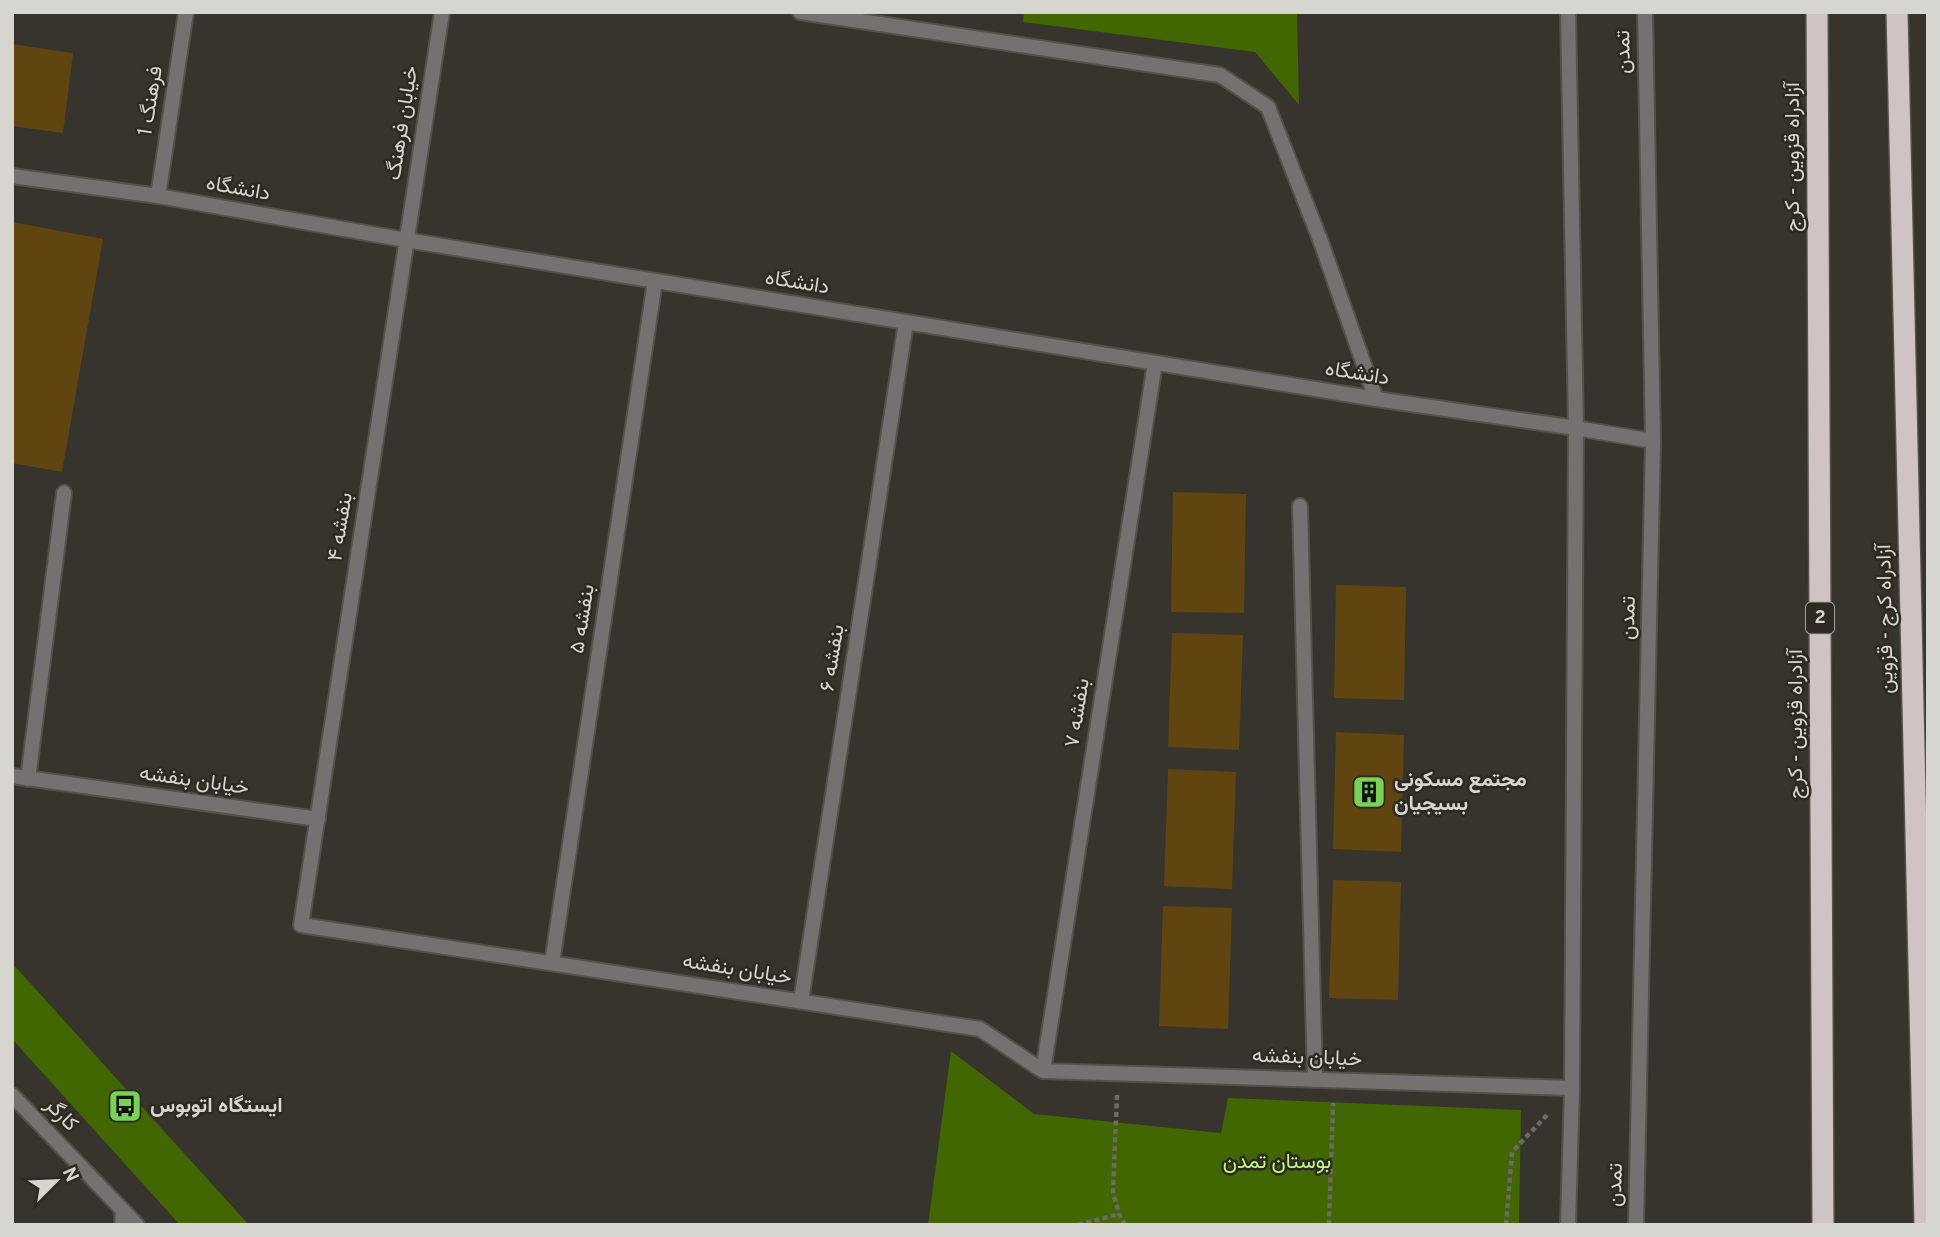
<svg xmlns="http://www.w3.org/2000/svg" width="1940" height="1237" font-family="Overpass,Vazirmatn,sans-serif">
<rect width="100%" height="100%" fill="#36342c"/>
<path fill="#416602" d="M1024 12H1297L1299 105 1255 52 1023 22Z
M12 963 249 1225H180L12 1039Z
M951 1051 1034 1114 1221 1133 1228 1098 1521 1110 1519 1225H928Z"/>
<path fill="#604511" d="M12 44 73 53 63 133 12 126Z
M12 222 103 239 62 472 12 463Z
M1173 492 1246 494 1244 613 1171 612Z
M1336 585 1406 587 1404 700 1334 698Z
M1172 633 1243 635 1239 750 1168 747Z
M1336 732 1404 735 1401 852 1333 849Z
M1168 769 1236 772 1232 889 1164 886Z
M1333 880 1401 882 1398 1000 1329 998Z
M1163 906 1232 908 1228 1029 1159 1026Z"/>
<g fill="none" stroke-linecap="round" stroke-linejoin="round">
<defs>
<path id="service" d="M800 12 1220 75 1268 107 1321 242 1376 399
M1300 506 1315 1080"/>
<path id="minor" d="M442 12 301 925 980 1029 1043 1071 1572 1088
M12 176 158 196 406 240 1376 399 1576 428
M158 196 186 12
M12 776 318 819
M28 779 64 493
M552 963 655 281
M801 1001 906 322
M1043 1071 1155 363
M122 1225 123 1210"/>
<path id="tertiary" d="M1576 428 1653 441
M12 1095 137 1225
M1568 1225 1572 1088 1576 428 1568 12
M1636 1225 1653 441 1645 12"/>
<path id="motorway" d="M1817 12 1823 1225
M1897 12 1925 1225"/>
</defs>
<use href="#service" stroke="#53514a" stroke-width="18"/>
<use href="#minor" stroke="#53514a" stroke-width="18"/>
<use href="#tertiary" stroke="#53514a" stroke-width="18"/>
<use href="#motorway" stroke="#53514a" stroke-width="24"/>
<path stroke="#6d6b64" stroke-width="4.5" stroke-dasharray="5 3.5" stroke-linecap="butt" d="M1117 1095 1113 1192 1119 1214 1125 1225
M1078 1225 1119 1214
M1329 1225 1333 1103
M1506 1225 1512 1152 1548 1114"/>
<use href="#service" stroke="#767171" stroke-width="14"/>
<use href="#minor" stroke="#767171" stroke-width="14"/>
<use href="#tertiary" stroke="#767171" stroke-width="14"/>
<use href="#motorway" stroke="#d0c3c4" stroke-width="21"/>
</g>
<defs>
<symbol id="building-square" viewBox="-11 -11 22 22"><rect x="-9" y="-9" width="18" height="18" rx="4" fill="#79d158" stroke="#2c2a22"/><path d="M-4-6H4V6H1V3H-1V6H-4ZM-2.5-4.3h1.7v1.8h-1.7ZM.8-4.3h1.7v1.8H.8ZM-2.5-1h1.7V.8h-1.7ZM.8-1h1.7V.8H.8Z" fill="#111"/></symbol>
<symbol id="bus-square" viewBox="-11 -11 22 22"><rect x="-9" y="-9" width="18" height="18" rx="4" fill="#79d158" stroke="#2c2a22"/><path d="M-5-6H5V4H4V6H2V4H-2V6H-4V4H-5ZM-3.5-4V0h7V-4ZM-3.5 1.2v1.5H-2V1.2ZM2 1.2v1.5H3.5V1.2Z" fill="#111"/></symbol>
</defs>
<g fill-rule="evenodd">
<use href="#building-square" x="1350" y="773" width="38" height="38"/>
<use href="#bus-square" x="106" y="1087" width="38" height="38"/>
</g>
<g text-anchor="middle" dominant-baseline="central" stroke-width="5" stroke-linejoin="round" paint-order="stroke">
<rect fill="#2c2a22" stroke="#a3a29c" stroke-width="2" x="1806" y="602.5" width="28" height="31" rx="5"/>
<g font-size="19" font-weight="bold" fill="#d6d5d0">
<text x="1820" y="618">2</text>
</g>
<g font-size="21" fill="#d6d5d0" stroke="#2c2a22">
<text transform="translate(1624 52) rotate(-91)">تمدن</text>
<text transform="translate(151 101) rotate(-81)">فرهنگ 1</text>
<text transform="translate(403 123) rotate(-81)">خیابان فرهنگ</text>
<text transform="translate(1793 157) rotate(-90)">آزادراه قزوین - کرج</text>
<text transform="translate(238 189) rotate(10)">دانشگاه</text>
<text transform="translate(797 283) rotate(9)">دانشگاه</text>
<text transform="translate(1357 374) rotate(9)">دانشگاه</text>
<text transform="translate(341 527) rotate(-81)">بنفشه ۴</text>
<text transform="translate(1629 618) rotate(-89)">تمدن</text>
<text transform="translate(583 619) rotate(-81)">بنفشه ۵</text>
<text transform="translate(1886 619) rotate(-91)">آزادراه کرج - قزوین</text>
<text transform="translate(833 658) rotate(-81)">بنفشه ۶</text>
<text transform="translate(1078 713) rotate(-81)">بنفشه ۷</text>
<text transform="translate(1796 724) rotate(-90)">آزادراه قزوین - کرج</text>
<text transform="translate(194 781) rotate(8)">خیابان بنفشه</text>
<text transform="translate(737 970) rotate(9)">خیابان بنفشه</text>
<text transform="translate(1307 1058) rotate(2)">خیابان بنفشه</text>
<text transform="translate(61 1115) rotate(46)">کارگر</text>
<text transform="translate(1616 1185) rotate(-89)">تمدن</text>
</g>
<g font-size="21" font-weight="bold" fill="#d6d5d0" stroke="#2c2a22" text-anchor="start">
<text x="1394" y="780">مجتمع مسکونی<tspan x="1394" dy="24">بسیجیان</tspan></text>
<text x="150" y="1106">ایستگاه اتوبوس</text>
</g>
<g font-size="21" fill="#bff885" stroke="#2c2a22">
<text x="1277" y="1162">بوستان تمدن</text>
</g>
</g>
<rect width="1940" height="1237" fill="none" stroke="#d6d5d0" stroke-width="28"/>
<g transform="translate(56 1181) rotate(66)" stroke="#2c2a22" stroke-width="5" paint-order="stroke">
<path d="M0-5L12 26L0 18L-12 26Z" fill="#d6d5d0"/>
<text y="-10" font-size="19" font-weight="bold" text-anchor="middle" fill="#d6d5d0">N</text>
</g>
</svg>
